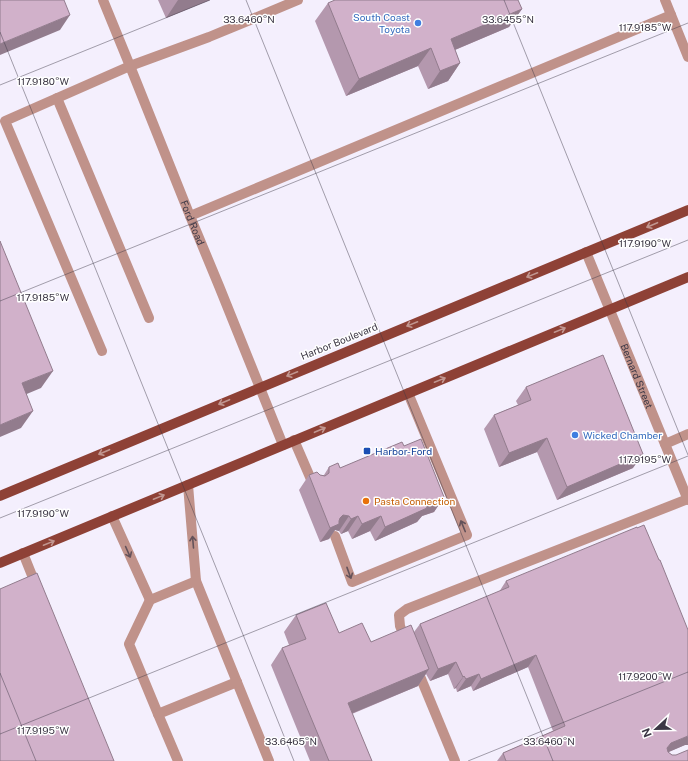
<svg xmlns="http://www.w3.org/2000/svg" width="688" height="761" font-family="'Public Sans',sans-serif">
<rect width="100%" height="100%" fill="#f4effd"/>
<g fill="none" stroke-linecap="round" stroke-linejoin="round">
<g stroke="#c0928a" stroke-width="10">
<path id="s1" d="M103 0 130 66 190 216 219 286 283 445"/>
<path d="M665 0 688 57"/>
<path d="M57 98 149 318"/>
<path d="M190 216 671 15"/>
<path id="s2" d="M586 252 688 500"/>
<path d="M102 351 5 121 130 66 209 37 298 0"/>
<path d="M294 440 313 484"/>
<path d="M665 444 688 434"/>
<path d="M188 485 196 581"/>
<path d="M112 516 150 600"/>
<path d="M335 536 352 582 467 535 408 393"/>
<path d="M23 553 37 588"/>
<path d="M406 641 400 626 399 615 407 609 688 499"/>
<path d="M417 669 455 761"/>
<path d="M158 714 129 644 150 600 196 581 269 761"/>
<path d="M178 761 158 714 237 682"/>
</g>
<path stroke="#8e4136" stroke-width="10" d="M0 496 688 210
M0 563 688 277"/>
</g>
<path fill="#b498ae" d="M158 0H210L166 18Z
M328 3 522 9 509 27 455 50 460 63 448 81 428 89 418 66 346 96 315 21Z
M526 387 633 468 557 500 537 452 499 467 484 429 494 415 518 405 516 401Z
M404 446 444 497 434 512 422 516 417 522 375 541 370 531 352 539 348 531 341 534 339 531 335 530 329 539 320 542 299 490 309 475H324L329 467 340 468Z
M506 581 685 745 668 752 672 755 688 761H497L503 753 553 731 528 667 473 691 471 686 457 692 456 688 454 689 448 674 430 681 426 674 418 686 352 714 372 761H310L271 665 282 648 289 645 284 632 296 615 339 633 371 642 414 632 420 624 499 592Z"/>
<path fill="#927c8d" d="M178 0H210L166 18Z
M522 9 509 27 438 57 451 39Z
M70 15 60 30 0 55V44Z
M431 48 418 66 346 96 359 79Z
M460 63 448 81 428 89 440 71Z
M53 371 41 388 10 401 22 383Z
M33 411 21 428 0 437V425Z
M547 438 537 452 499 467 509 453Z
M643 454 633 468 557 500 567 487Z
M444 497 434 512 422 516 417 522 375 541 385 527 425 504Z
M343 515 349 516 339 531 335 530 329 539 320 542 330 528Z
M358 516 348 531 341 534 351 519Z
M381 516 370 531 352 539 362 524Z
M536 655 528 667 473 691 481 679Z
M456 662 448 674 430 681 438 669Z
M429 669 418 686 336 720 348 703Z
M479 674 471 686 457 692 466 679Z
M464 676 456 688 454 689 463 677Z
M688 736V745H685L662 755 671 743Z"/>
<path fill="#d1b1ca" stroke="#927c8d" d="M0 0H64L70 15 0 44Z
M335 0H518L522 9 451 39 460 63 440 71 431 48 359 79 328 3Z
M0 241 53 371 22 383 33 411 0 425Z
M603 355 643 454 567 487 547 438 509 453 494 415 531 400 526 387Z
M421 439 444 497 425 504 427 508 385 527 381 516 362 524 358 516 351 519 349 516 343 515 340 518 339 521V524L330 528 309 475 317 472 320 475 325 476 329 473V467L338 463 340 468 402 442 404 446Z
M644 525 659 560H660L688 630V736L671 743 667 748 668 752 672 755H676L688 750V761H506L503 753 565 726 536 655 481 679 479 674 466 679 464 676 463 677 456 662 438 669 420 624 509 587 506 581 637 527V528Z
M37 573 114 761H0V589Z
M326 603 339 633 362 623 371 642 411 625 429 669 348 703 372 761H329L282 648 306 639 296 615Z"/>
<defs><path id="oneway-shaft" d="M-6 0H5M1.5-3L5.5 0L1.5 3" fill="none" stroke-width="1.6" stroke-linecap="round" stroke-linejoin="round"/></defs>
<g stroke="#c19690">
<use href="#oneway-shaft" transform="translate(652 225) rotate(157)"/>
<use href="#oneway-shaft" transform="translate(532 275) rotate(158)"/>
<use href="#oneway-shaft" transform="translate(412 324) rotate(158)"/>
<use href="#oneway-shaft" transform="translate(560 330) rotate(-22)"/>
<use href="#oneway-shaft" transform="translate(292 374) rotate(158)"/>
<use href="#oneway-shaft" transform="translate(440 380) rotate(-22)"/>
<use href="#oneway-shaft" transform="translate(224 402) rotate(157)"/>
<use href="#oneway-shaft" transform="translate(320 430) rotate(-23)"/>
<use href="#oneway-shaft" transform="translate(104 452) rotate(157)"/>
<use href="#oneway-shaft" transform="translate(159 497) rotate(-22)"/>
<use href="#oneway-shaft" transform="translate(49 543) rotate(-22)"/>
</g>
<g stroke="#64525a">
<use href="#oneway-shaft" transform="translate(463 526) rotate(-112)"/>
<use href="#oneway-shaft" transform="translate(193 542) rotate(-95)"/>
<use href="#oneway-shaft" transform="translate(128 552) rotate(66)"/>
<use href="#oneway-shaft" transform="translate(349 573) rotate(70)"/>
</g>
<path fill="none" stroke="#3c3745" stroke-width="1" stroke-opacity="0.45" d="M246 0 553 761M504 0 688 455M0 32 294 761M0 85 210 0M0 301 688 23M0 518 688 240M0 673 36 761M0 734 688 456M468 761 688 672"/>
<g fill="#3f7fe0" stroke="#fff" stroke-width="1.5">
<circle cx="418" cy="23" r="4"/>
<circle cx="575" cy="435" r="4"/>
</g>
<rect fill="#1a4fb4" stroke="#fff" stroke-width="1.5" x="363" y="447" width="8" height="8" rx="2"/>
<circle fill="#e8710a" stroke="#fff" stroke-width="1.5" cx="366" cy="501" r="4"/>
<g text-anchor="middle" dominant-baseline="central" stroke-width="3" stroke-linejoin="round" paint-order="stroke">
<g font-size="10" fill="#366cbe" stroke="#fff" text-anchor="end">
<text x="410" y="17">South Coast<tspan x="410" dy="12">Toyota</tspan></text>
<text x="583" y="435" text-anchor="start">Wicked Chamber</text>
</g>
<g font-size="10" fill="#3c3745" stroke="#fff">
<text stroke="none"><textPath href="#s1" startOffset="240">Ford Road</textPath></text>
<text transform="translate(339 341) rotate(-22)">Harbor Boulevard</text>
<text stroke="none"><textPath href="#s2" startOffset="134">Bernard Street</textPath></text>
</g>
<g font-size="10" fill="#164399" stroke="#fff" text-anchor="start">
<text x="375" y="451">Harbor-Ford</text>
</g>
<g font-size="10" fill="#c56008" stroke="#fff" text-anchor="start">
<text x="374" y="501">Pasta Connection</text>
</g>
</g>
<g font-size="10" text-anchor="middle" fill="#3c3745" stroke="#fff" stroke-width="3" stroke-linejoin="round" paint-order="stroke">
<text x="249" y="23">33.6460°N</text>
<text x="508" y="23">33.6455°N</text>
<text x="645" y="31">117.9185°W</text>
<text x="43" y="85">117.9180°W</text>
<text x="645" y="247">117.9190°W</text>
<text x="43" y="301">117.9185°W</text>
<text x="645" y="463">117.9195°W</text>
<text x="43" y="517">117.9190°W</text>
<text x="645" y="680">117.9200°W</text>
<text x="43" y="734">117.9195°W</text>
<text x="291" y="745">33.6465°N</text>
<text x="549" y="745">33.6460°N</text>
</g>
<g transform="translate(656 729) rotate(248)" stroke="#ffffff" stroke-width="3" paint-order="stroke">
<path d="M0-3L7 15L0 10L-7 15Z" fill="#3c3745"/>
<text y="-6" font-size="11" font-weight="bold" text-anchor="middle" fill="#3c3745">N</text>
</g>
</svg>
